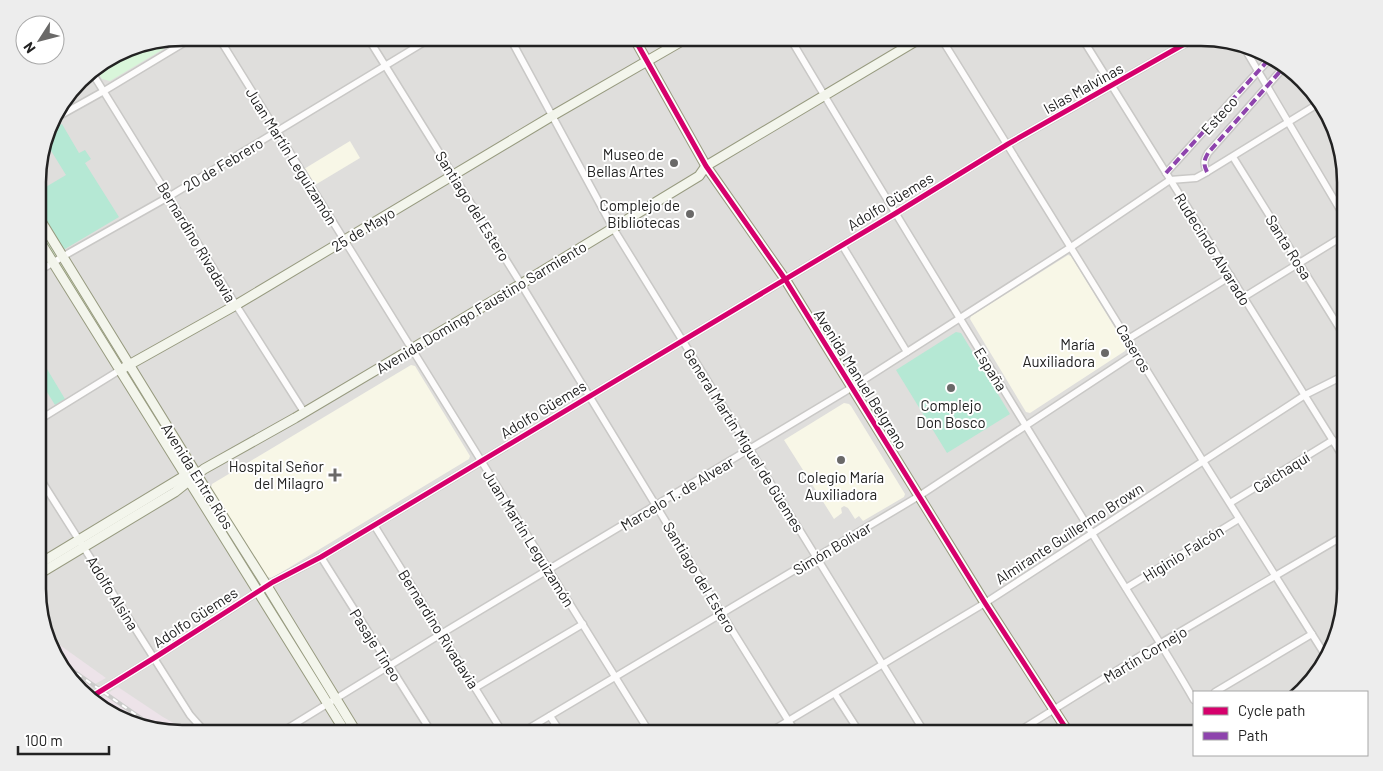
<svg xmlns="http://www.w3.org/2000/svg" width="1383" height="771" font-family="Barlow,sans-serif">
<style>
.residential{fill:#dfdedc}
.industrial{fill:#ede3e9}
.education{fill:#f8f7e7}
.grass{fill:#dbedc8}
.park{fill:#d9f6da}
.pitch{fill:#b5e8d4}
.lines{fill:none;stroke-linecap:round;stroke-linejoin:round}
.street-casing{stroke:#c9c8c6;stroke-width:9}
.secondary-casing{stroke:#989b80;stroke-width:11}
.street{stroke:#fdfcfc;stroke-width:6}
.secondary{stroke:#f3f5ec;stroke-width:9}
.rail-casing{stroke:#cccccb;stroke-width:4}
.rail{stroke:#fff;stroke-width:2;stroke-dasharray:5.5;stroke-linecap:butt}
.quiet{stroke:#8e44ad;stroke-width:4;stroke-dasharray:8 4;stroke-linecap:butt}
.cycleway-casing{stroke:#fff;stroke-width:8}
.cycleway{stroke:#d6006c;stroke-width:5}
.poi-dot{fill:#6a6968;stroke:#fff;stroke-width:2}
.labels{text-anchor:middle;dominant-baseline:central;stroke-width:4;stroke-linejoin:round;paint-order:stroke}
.street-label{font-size:15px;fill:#222;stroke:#fff}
.poi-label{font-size:15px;fill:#222;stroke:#fff;text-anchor:end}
.rim{fill:none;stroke:#222;stroke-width:2.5}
</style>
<rect width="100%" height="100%" fill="#f0eeea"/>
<path class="residential" d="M182,38H1201L1273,57L1321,102L1345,172V598L1326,661L1297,692H1194V733H182L110,714L62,669L39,608V163L53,118L86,74L127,48Z"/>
<g class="industrial">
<path d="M50,638L106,678L84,690L62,669Z"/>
<path d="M118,687L163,717L191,733H182L110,714L95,701Z"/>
</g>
<g class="education">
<path d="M350,141L360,158L315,185L304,169Z"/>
<path d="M1068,255L1071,256L1126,346V349L1125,351L1030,413L1026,412L970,319L971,316Z"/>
<path d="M411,365L415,366L470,456L469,459L272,578L267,577L211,488L212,484Z"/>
<path d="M844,403L849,404L851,406L905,494L904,497L863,521L859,516L855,519L848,508L844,506L841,508L842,513L834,519L784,440Z"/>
</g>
<g class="grass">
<path d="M63,263L124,362L120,364L58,265Z"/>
<path d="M129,370L191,469L187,472L125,373Z"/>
<path d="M199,483L261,582L257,585L195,486Z"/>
<path d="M267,593L329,692L325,694L263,595Z"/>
</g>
<g class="park">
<path d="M182,38L110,81L102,79L95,68L127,48Z"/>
<path d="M39,224L58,255L54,258L39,233Z"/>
</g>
<g class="pitch">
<path d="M62,124L79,153L85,150L91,159L85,163L119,217L65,249L60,247L39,211V191L66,175L45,141L48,132Z"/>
<path d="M956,332L961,333L1010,414L947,453L896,370Z"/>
<path d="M44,364L65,399L55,405L39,379V367Z"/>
</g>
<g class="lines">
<g class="street-casing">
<g id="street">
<path d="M219,38L650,733"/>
<path d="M368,38L521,284L722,614L796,733"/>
<path d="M510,38L613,228L925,733"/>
<path d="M790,38C888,203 989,366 1090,530C1124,587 1161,642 1194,700"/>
<path d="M941,38L1203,461L1327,658"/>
<path d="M1082,38L1345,460"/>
<path d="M1245,49L1345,218"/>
<path d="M91,71L236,305L304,412"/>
<path d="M52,120L104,91L192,38"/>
<path d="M1233,157L1345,337"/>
<path d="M1207,172C1203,164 1204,160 1208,153L1284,67"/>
<path d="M1166,173L1272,56"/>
<path d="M842,245L907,352"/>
<path d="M39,271L69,253L170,196L431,38"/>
<path d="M1244,297L1345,235"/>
<path d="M1128,339L1231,276"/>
<path d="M39,420L120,370"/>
<path d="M39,477L190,715L206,733"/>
<path d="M1230,503L1333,440"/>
<path d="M374,525L503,733"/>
<path d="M321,557L432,733"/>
<path d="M1126,588L1239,519"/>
<path d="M475,688L583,624"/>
<path d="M1215,692L1312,634"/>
<path d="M835,694L860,733"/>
<path d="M91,697L154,658L273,582L321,557L896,213L1008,144L1195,38"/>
<path d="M550,716L561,733"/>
<path d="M280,733L441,634L851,388L1071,247L1170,180L1196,178L1207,172L1321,102"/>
<path d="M521,733L919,496L1136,353"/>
<path d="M768,733L985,603L1305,395L1345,375"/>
<path d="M1016,733L1161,643L1345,535"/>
</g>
</g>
<g class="secondary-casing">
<g id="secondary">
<path d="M634,38L706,166L785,279L985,603L1069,733"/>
<path d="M39,218L202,483L267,586L357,733"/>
<path d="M39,240L346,733"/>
<path d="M120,370L236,305L552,116L687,38"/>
<path d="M39,564L186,475"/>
<path d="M39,574L175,492L204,469L295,418L521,284L699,176L706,166L921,38"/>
</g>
</g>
<use href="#street" class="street"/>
<use href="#secondary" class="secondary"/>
<g class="rail-casing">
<path id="rail" d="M59,661L152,726"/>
</g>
<use href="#rail" class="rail"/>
<g class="quiet">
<path d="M1207,172C1203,164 1204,160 1208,153L1284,67"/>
<path d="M1166,173L1272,56"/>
</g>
<g class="cycleway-casing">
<g id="cycleway">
<path d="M634,38L706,166L785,279L985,603L1069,733"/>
<path d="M91,697L154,658L273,582L321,557L896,213L1008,144L1195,38"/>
</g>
</g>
<use href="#cycleway" class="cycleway"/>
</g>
<g class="poi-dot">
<circle cx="674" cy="163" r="5"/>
<circle cx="690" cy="214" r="5"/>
<circle cx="1105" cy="353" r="5"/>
<circle cx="951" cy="388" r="5"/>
<circle cx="841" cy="460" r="5"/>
<path d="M332.5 467.5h5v5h5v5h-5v5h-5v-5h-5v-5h5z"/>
</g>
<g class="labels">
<g class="street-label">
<text transform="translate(1083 88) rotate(-29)">Islas Malvinas</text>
<text transform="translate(1219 115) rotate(-48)">Esteco</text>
<text transform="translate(292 156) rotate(58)">Juan Martín Leguizamón</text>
<text transform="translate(223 164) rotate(-31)">20 de Febrero</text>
<text transform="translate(890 201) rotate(-31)">Adolfo Güemes</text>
<text transform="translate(473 206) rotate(58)">Santiago del Estero</text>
<text transform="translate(363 229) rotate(-31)">25 de Mayo</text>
<text transform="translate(197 242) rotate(59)">Bernardino Rivadavia</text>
<text transform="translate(1289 247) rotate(58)">Santa Rosa</text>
<text transform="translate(1213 249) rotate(58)">Rudecindo Alvarado</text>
<text transform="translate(481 307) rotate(-31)">Avenida Domingo Faustino Sarmiento</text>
<text transform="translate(1134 348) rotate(59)">Caseros</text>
<text transform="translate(991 369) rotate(58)">España</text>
<text transform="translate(861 379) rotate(58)">Avenida Manuel Belgrano</text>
<text transform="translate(543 409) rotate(-31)">Adolfo Güemes</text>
<text transform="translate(744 440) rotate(58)">General Martín Miguel de Güemes</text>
<text transform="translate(1281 472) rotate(-32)">Calchaquí</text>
<text transform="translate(198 476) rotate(58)">Avenida Entre Ríos</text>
<text transform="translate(677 493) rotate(-31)">Marcelo T. de Alvear</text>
<text transform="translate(1069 533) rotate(-33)">Almirante Guillermo Brown</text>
<text transform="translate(529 538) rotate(58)">Juan Martín Leguizamón</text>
<text transform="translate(832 548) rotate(-31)">Simón Bolívar</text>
<text transform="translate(1183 553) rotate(-32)">Higinio Falcón</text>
<text transform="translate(700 577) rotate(59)">Santiago del Estero</text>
<text transform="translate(113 593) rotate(58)">Adolfo Alsina</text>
<text transform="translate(195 617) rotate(-33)">Adolfo Güemes</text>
<text transform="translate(439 629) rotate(58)">Bernardino Rivadavia</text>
<text transform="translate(376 645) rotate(58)">Pasaje Tineo</text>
<text transform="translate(1145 654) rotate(-31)">Martín Cornejo</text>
</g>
<g class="poi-label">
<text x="664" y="154">Museo de<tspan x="664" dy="17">Bellas Artes</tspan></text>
<text x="680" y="205">Complejo de<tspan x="680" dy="17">Bibliotecas</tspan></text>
<text x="1095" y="344">María<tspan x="1095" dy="17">Auxiliadora</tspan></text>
<text x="951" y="405" text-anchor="middle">Complejo<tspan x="951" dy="17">Don Bosco</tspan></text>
<text x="324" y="466">Hospital Señor<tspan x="324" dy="17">del Milagro</tspan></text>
<text x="841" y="477" text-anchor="middle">Colegio María<tspan x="841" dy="17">Auxiliadora</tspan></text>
</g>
</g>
<path d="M0 0H1383V771H0ZM182 46H1201A136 136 0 0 1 1337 182V589A136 136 0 0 1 1201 725H182A136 136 0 0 1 46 589V182A136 136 0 0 1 182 46Z" fill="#ededed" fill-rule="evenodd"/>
<path class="rim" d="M182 46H1201A136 136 0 0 1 1337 182V589A136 136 0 0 1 1201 725H182A136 136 0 0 1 46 589V182A136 136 0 0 1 182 46Z"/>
<rect x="1193" y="691" width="175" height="65" fill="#ffffff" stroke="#a7a7a7"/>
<rect x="1203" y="707" width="25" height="8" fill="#d6006c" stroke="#a7a7a7"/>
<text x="1238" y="716" font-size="15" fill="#222222">Cycle path</text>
<rect x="1203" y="732" width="25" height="8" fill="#8e44ad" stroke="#a7a7a7"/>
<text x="1238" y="741" font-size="15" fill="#222222">Path</text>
<g transform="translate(40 40) rotate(234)"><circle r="24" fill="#ffffff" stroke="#a7a7a7"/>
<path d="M0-4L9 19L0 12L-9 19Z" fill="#6a6968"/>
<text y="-8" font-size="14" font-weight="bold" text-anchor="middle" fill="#222222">N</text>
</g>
<path d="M18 746v8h91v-8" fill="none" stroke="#222222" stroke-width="2.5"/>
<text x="25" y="746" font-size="15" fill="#222222" stroke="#ffffff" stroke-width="4" paint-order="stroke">100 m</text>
</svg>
